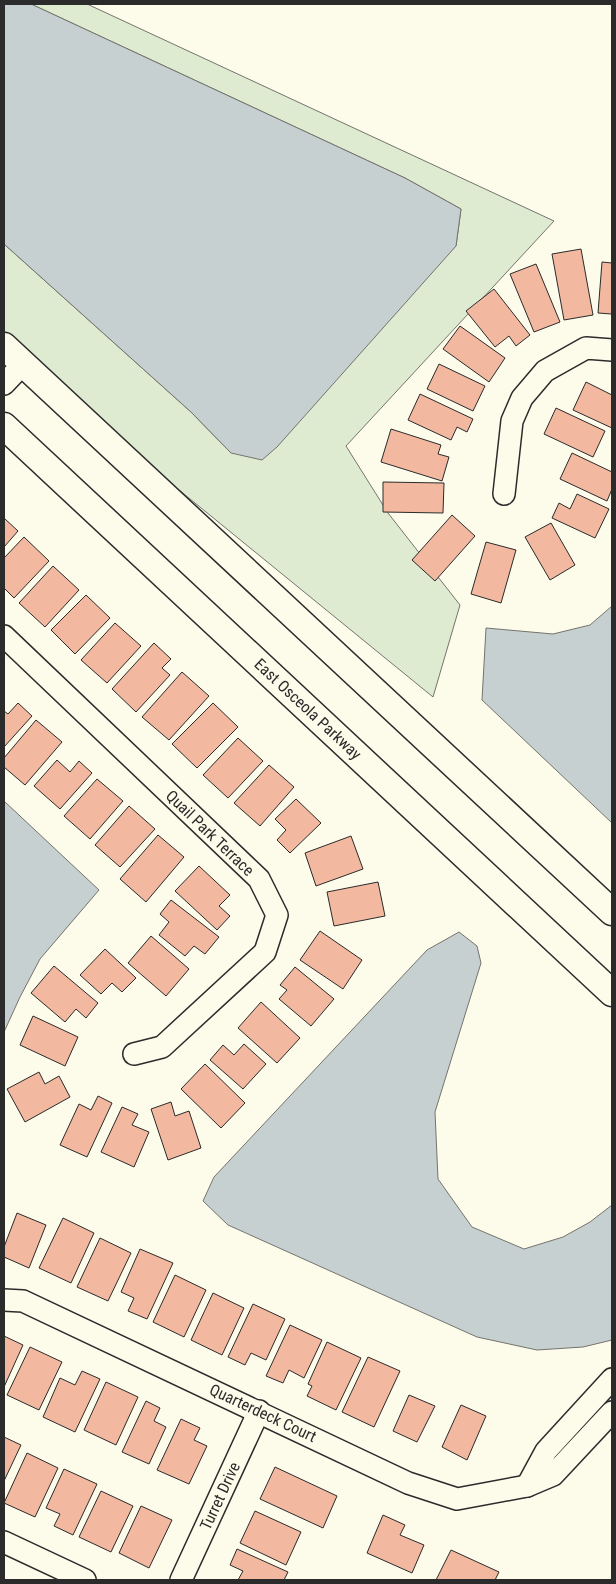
<svg xmlns="http://www.w3.org/2000/svg" width="616" height="1584" font-family="'Roboto Condensed',sans-serif">
<style>
.green{fill:#deebd1;stroke:#74746e}
.water{fill:#c7d0d0;stroke:#74746e}
.building{fill:#f2b8a0;stroke:#2b2b2b}
.lines{fill:none;stroke-linecap:round;stroke-linejoin:round}
.minor-casing{stroke:#2b2b2b;stroke-width:24}
.major-casing{stroke:#2b2b2b;stroke-width:29}
.minor{stroke:#fdfbea;stroke-width:21}
.major{stroke:#fdfbea;stroke-width:26}
.labels{text-anchor:middle;dominant-baseline:central;stroke-width:4;stroke-linejoin:round;paint-order:stroke}
.street-label{font-size:16px;fill:#2b2b2b;stroke:#fdfbea}
</style>
<rect width="100%" height="100%" fill="#fdfbea"/>
<path class="green" d="M31,4H87L554,221L346,446L388,513L460,605L433,697L141,459L4,331V244L191,412L231,453L456,246L461,209L405,178Z"/>
<g class="water">
<path d="M4,4H31L405,178L461,209L456,246L277,447L262,460L231,453L191,412L4,244Z"/>
<path d="M612,606V823L482,700L486,628L553,634L590,625Z"/>
<path d="M4,801L99,890L40,959L20,997L4,1032Z"/>
<path d="M459,932L477,946L481,963L435,1112L438,1179L472,1227L524,1249L563,1237L590,1222L612,1205V1340L583,1347L537,1350L477,1337L228,1225L203,1201L214,1177L427,950Z"/>
</g>
<g class="building">
<path d="M581,249L593,315L564,320L552,254Z"/>
<path d="M602,262L612,263V314L598,313Z"/>
<path d="M536,264L560,322L534,332L510,274Z"/>
<path d="M494,289L530,335L516,346L509,336L495,347L466,311Z"/>
<path d="M460,326L505,358L489,382L443,349Z"/>
<path d="M439,364L485,386L473,411L427,389Z"/>
<path d="M586,382L612,395V428L573,410Z"/>
<path d="M420,394L473,419L467,432L457,427L451,440L408,420Z"/>
<path d="M556,408L605,431L593,457L544,434Z"/>
<path d="M391,429L441,445L438,454L449,457L442,481L381,462Z"/>
<path d="M572,453L612,472V489L607,501L560,479Z"/>
<path d="M383,482L444,483L443,513L383,512Z"/>
<path d="M577,494L609,509L595,538L552,518L559,503L570,509Z"/>
<path d="M452,515L475,536L435,581L412,560Z"/>
<path d="M4,518L18,531L4,547Z"/>
<path d="M551,523L575,565L550,580L525,537Z"/>
<path d="M24,537L49,561L14,598L4,588V558Z"/>
<path d="M486,542L516,550L501,603L471,594Z"/>
<path d="M53,566L79,590L45,627L19,603Z"/>
<path d="M86,595L110,618L75,654L51,630Z"/>
<path d="M115,623L141,646L107,683L81,660Z"/>
<path d="M154,643L171,659L162,668L170,675L136,712L112,689Z"/>
<path d="M182,672L209,696L169,740L142,717Z"/>
<path d="M18,703L32,716L4,747V711L8,714Z"/>
<path d="M213,703L238,727L197,768L172,744Z"/>
<path d="M36,720L62,742L25,785L4,767V758Z"/>
<path d="M238,738L263,761L228,798L203,775Z"/>
<path d="M57,760L70,772L79,761L92,773L60,809L34,786Z"/>
<path d="M269,765L294,787L260,826L234,803Z"/>
<path d="M97,779L123,801L90,839L64,816Z"/>
<path d="M296,799L321,823L290,853L277,840L286,830L275,819Z"/>
<path d="M129,806L155,829L120,867L95,845Z"/>
<path d="M158,835L184,857L146,902L120,879Z"/>
<path d="M351,836L363,869L316,886L305,853Z"/>
<path d="M199,866L230,895L219,906L230,916L217,930L175,891Z"/>
<path d="M378,882L385,916L334,926L327,892Z"/>
<path d="M171,900L219,937L205,954L194,946L185,956L159,935L169,922L160,914Z"/>
<path d="M320,931L362,960L343,989L300,960Z"/>
<path d="M151,936L189,969L166,996L128,963Z"/>
<path d="M105,949L136,978L122,992L112,983L101,994L80,975Z"/>
<path d="M54,966L98,1003L86,1018L76,1009L65,1022L31,993Z"/>
<path d="M295,967L334,999L311,1026L279,999L287,990L280,985Z"/>
<path d="M261,1002L300,1038L277,1063L238,1028Z"/>
<path d="M33,1016L78,1037L65,1066L20,1045Z"/>
<path d="M244,1044L266,1064L243,1089L210,1060L223,1045L234,1055Z"/>
<path d="M205,1064L245,1103L221,1128L181,1089Z"/>
<path d="M39,1072L45,1084L59,1076L70,1097L25,1122L7,1089Z"/>
<path d="M98,1096L112,1103L87,1157L60,1145L79,1104L91,1110Z"/>
<path d="M171,1102L175,1116L189,1111L201,1148L168,1160L151,1109Z"/>
<path d="M122,1107L138,1114L132,1125L149,1132L134,1167L101,1152Z"/>
<path d="M17,1213L46,1225L29,1268L4,1257V1247Z"/>
<path d="M63,1218L94,1233L71,1283L39,1268Z"/>
<path d="M100,1238L131,1253L108,1301L77,1287Z"/>
<path d="M140,1249L173,1263L147,1319L128,1311L134,1298L121,1292Z"/>
<path d="M175,1275L206,1290L184,1337L153,1322Z"/>
<path d="M213,1293L244,1308L222,1355L191,1340Z"/>
<path d="M253,1304L285,1319L266,1360L251,1353L245,1365L228,1357Z"/>
<path d="M290,1325L322,1340L304,1378L289,1370L283,1383L266,1376Z"/>
<path d="M4,1336L23,1345L4,1387Z"/>
<path d="M327,1342L361,1358L336,1410L307,1396L312,1386L308,1384Z"/>
<path d="M30,1347L62,1362L39,1410L7,1395Z"/>
<path d="M368,1357L400,1371L374,1427L342,1412Z"/>
<path d="M82,1371L100,1379L75,1432L43,1417L60,1378L75,1385Z"/>
<path d="M106,1382L138,1397L116,1445L84,1430Z"/>
<path d="M409,1395L435,1406L417,1442L393,1431Z"/>
<path d="M146,1401L160,1408L154,1421L166,1427L149,1464L122,1452Z"/>
<path d="M461,1405L486,1416L467,1460L442,1447Z"/>
<path d="M181,1419L200,1428L194,1440L207,1446L189,1484L157,1470Z"/>
<path d="M4,1437L21,1445L4,1481Z"/>
<path d="M27,1453L58,1468L35,1517L4,1503Z"/>
<path d="M275,1467L337,1496L323,1528L260,1499Z"/>
<path d="M64,1469L97,1484L73,1535L54,1526L60,1514L46,1508Z"/>
<path d="M101,1491L133,1506L111,1552L79,1537Z"/>
<path d="M141,1506L172,1520L149,1568L119,1553Z"/>
<path d="M255,1511L301,1532L286,1565L240,1543Z"/>
<path d="M383,1515L405,1525L400,1535L424,1545L412,1573L367,1553Z"/>
<path d="M237,1549L288,1572L284,1580H238L243,1571L230,1565Z"/>
<path d="M451,1550L499,1572L495,1580H436Z"/>
</g>
<g class="lines">
<g class="minor-casing">
<g id="minor">
<path d="M4,384L23,364"/>
<path d="M504,494L512,421L522,398L545,371L586,348L612,350"/>
<path d="M4,636L259,879L277,915L265,952L162,1047L134,1054"/>
<path d="M4,1300L23,1301L408,1483L457,1499L527,1486L553,1475L612,1412"/>
<path d="M527,1486L546,1451L612,1379"/>
<path d="M4,1542L85,1580"/>
<path d="M181,1580L259,1411"/>
</g>
</g>
<g class="major-casing">
<g id="major">
<path d="M4,346L612,912"/>
<path d="M4,426L612,993"/>
</g>
</g>
<use href="#minor" class="minor"/>
<use href="#major" class="major"/>
</g>
<g class="labels">
<g class="street-label">
<text transform="translate(308 709) rotate(43)">East Osceola Parkway</text>
<text transform="translate(210 833) rotate(44)">Quail Park Terrace</text>
<text transform="translate(263 1413) rotate(25)">Quarterdeck Court</text>
<text transform="translate(220 1496) rotate(-65)">Turret Drive</text>
</g>
</g>
<rect width="616" height="1584" fill="none" stroke="#2b2b2b" stroke-width="10"/>
</svg>
